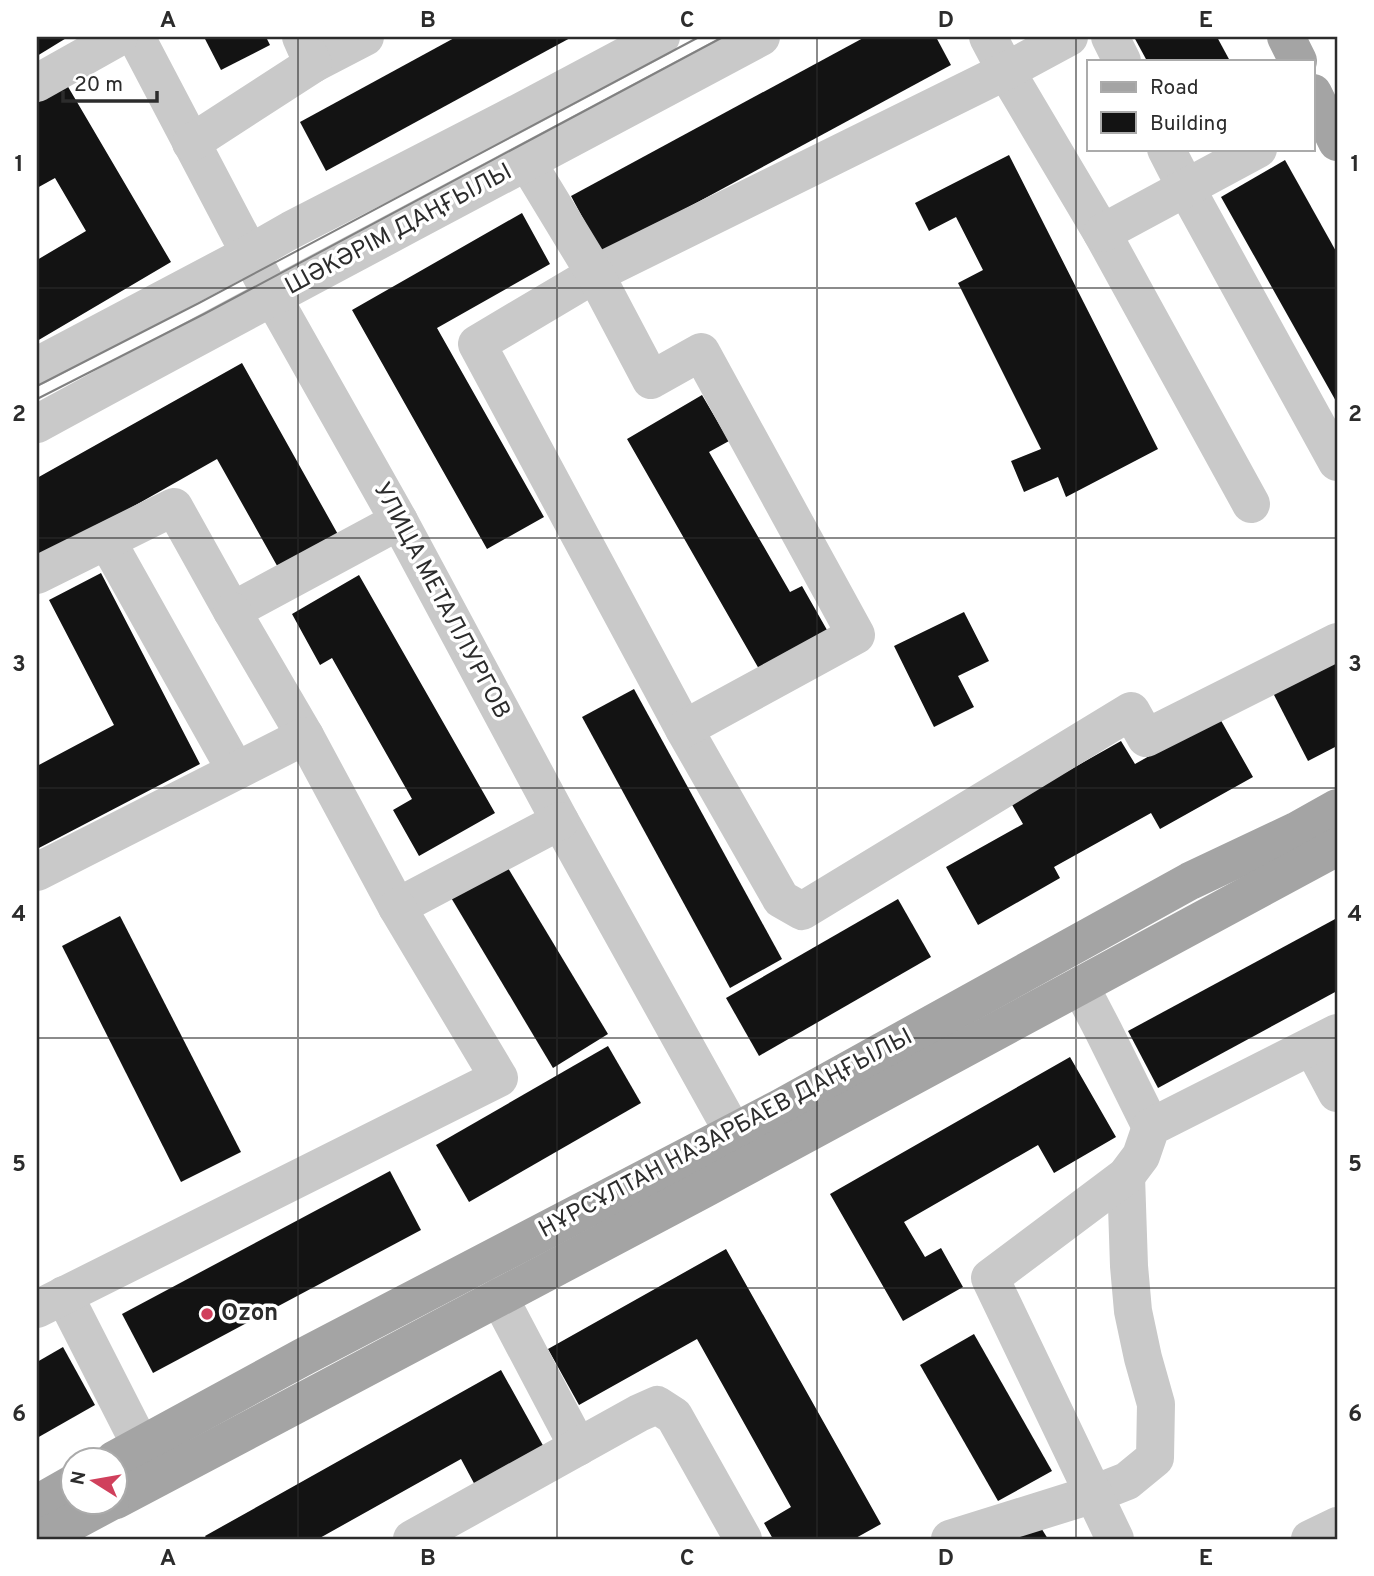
<svg xmlns="http://www.w3.org/2000/svg" width="1374" height="1576" font-family="Overpass,sans-serif">
<style>
.building{fill:#131313}
.lines{fill:none;stroke-linecap:round;stroke-linejoin:round}
.minor{stroke:#c9c9c9;stroke-width:38}
.major{stroke:#a4a4a4;stroke-width:38}
.tram{stroke:#818181;stroke-width:2}
.grid{fill:none;stroke:#2c2c2c;stroke-width:2;stroke-opacity:0.55}
.poi-dot{fill:#d0405c;stroke:#fff;stroke-width:2.5}
.labels{text-anchor:middle;dominant-baseline:central;stroke-width:7;stroke-linejoin:round;paint-order:stroke}
.street-label{font-size:24px;fill:#2c2c2c;stroke:#fff}
.poi-label{font-size:24px;font-weight:bold;fill:#2c2c2c;stroke:#fff;text-anchor:start}
.neatline{fill:none;stroke:#2c2c2c;stroke-width:2.5}
.grid-label{font-size:23px;text-anchor:middle;font-weight:bold;fill:#2c2c2c}
</style>
<rect width="100%" height="100%" fill="#fff"/>
<g class="building">
<path d="M37,37H68L37,56Z"/>
<path d="M204,37H266L270,45L221,70Z"/>
<path d="M456,37H572L326,171L300,122Z"/>
<path d="M865,37H936L951,65L602,254L571,196Z"/>
<path d="M1134,37H1217L1230,61H1147Z"/>
<path d="M67,85L171,262L37,341V260L86,231L55,178L37,188V103Z"/>
<path d="M1009,155L1158,449L1066,497L1058,477L1024,492L1011,461L1041,449L958,283L983,270L956,217L929,231L915,203Z"/>
<path d="M1285,160L1337,253V403L1221,197Z"/>
<path d="M522,213L550,264L437,328L544,517L487,549L352,310Z"/>
<path d="M242,363L340,538L280,571L217,459L37,561V478Z"/>
<path d="M702,395L729,441L709,452L790,592L802,586L831,637L763,676L627,439Z"/>
<path d="M101,573L200,764L37,849V766L114,725L49,600Z"/>
<path d="M359,575L495,813L419,856L393,810L412,799L332,658L320,665L292,614Z"/>
<path d="M964,612L989,661L958,676L974,707L934,727L894,646Z"/>
<path d="M1337,660V746L1308,761L1273,693Z"/>
<path d="M634,689L782,959L730,988L582,717Z"/>
<path d="M1219,717L1253,777L1160,829L1151,813L1054,867L1060,878L978,925L946,867L1023,824L1011,803L1121,741L1135,764Z"/>
<path d="M505,863L608,1034L553,1068L450,896Z"/>
<path d="M898,899L931,957L759,1056L726,998Z"/>
<path d="M120,916L241,1152L181,1182L62,946Z"/>
<path d="M1337,918V991L1158,1088L1128,1031Z"/>
<path d="M608,1046L641,1103L469,1202L436,1145Z"/>
<path d="M1070,1057L1116,1137L1054,1173L1038,1145L904,1222L925,1257L941,1248L963,1287L903,1321L830,1194Z"/>
<path d="M390,1171L421,1230L153,1373L122,1314Z"/>
<path d="M726,1249L881,1524L854,1539H773L764,1523L791,1507L697,1339L579,1405L548,1349Z"/>
<path d="M974,1334L1052,1471L998,1501L920,1365Z"/>
<path d="M63,1347L95,1405L37,1438V1362Z"/>
<path d="M501,1370L545,1449L476,1487L461,1459L318,1539H207L205,1536Z"/>
<path d="M1038,1523L1048,1539H1012Z"/>
</g>
<g class="lines">
<g class="minor">
<path d="M136,37L272,296L399,521L560,821L733,1132L748,1163"/>
<path d="M988,37L1006,71L1102,233L1251,504"/>
<path d="M1069,37L1006,71L595,274L477,344L684,729L781,899L802,911L1131,711L1146,738L1337,642"/>
<path d="M1110,37L1122,61"/>
<path d="M313,64L365,37"/>
<path d="M37,83L119,37"/>
<path d="M191,143L313,64L301,37"/>
<path d="M1166,149L1186,188L1337,462"/>
<path d="M527,162L595,274L651,380L701,352L856,635L684,729"/>
<path d="M1102,233L1258,149"/>
<path d="M37,366L249,254L291,230L505,120L661,37"/>
<path d="M37,424C277,293 520,166 761,37"/>
<path d="M107,541L236,771"/>
<path d="M37,575L174,507L232,611L399,521"/>
<path d="M232,611L305,736"/>
<path d="M37,872L305,736L397,907L560,821"/>
<path d="M1080,986L1103,1030L1151,1127"/>
<path d="M1312,1046L1337,1093"/>
<path d="M64,1295L141,1446"/>
<path d="M499,1297L578,1447"/>
<path d="M37,1309L499,1078L397,907"/>
<path d="M412,1539L639,1413L657,1405L674,1416L743,1539"/>
<path d="M950,1539L1094,1494L1127,1481L1155,1458L1156,1404L1143,1358L1133,1311L1129,1266L1126,1176"/>
<path d="M1115,1539L990,1278L1126,1176L1141,1156L1151,1127L1337,1033"/>
<path d="M1310,1539L1337,1526"/>
</g>
<g class="major">
<path d="M1286,37L1298,61"/>
<path d="M1313,93L1337,142"/>
<path d="M114,1460L303,1357L780,1108L1190,881L1296,831L1337,808"/>
<path d="M116,1500L704,1189L1337,847"/>
<path d="M37,1504L74,1483"/>
<path d="M41,1539L110,1502"/>
</g>
<g class="tram">
<path d="M37,386L199,303L699,37"/>
<path d="M37,399L204,314L723,37"/>
</g>
</g>
<path class="grid" d="M298,37V1539M557,37V1539M817,37V1539M1076,37V1539M37,288H1337M37,538H1337M37,788H1337M37,1038H1337M37,1288H1337"/>
<circle class="poi-dot" cx="207" cy="1314" r="7"/>
<g class="labels">
<g class="street-label">
<text transform="translate(399 230) rotate(-28)">ШӘКӘРІМ ДАҢҒЫЛЫ</text>
<text transform="translate(441 601) rotate(62)">УЛИЦА МЕТАЛЛУРГОВ</text>
<text transform="translate(726 1134) rotate(-28)">НҰРСҰЛТАН НАЗАРБАЕВ ДАҢҒЫЛЫ</text>
</g>
<g class="poi-label">
<text x="221" y="1314">Ozon</text>
</g>
</g>
<rect width="1374" height="1576" fill="none" stroke="#ffffff" stroke-width="77"/>
<rect x="1087" y="60" width="228" height="91" fill="#ffffff" stroke="#ababab" stroke-width="2"/>
<rect x="1101" y="82" width="35" height="10" fill="#a4a4a4" stroke="#ababab" stroke-width="2"/>
<text x="1150" y="94" font-size="21" fill="#2c2c2c">Road</text>
<rect x="1101" y="112" width="35" height="21" fill="#131313" stroke="#ababab" stroke-width="2"/>
<text x="1150" y="130" font-size="21" fill="#2c2c2c">Building</text>
<g transform="translate(94 1481) rotate(281)"><circle r="33" fill="#ffffff" stroke="#ababab" stroke-width="2"/>
<path d="M0-5L12 26L0 18L-12 26Z" fill="#d0405c"/>
<text y="-10" font-size="19" font-weight="bold" text-anchor="middle" fill="#2c2c2c">N</text>
</g>
<path d="M63 91v10h94v-10" fill="none" stroke="#2c2c2c" stroke-width="3.5"/>
<text x="74" y="91" font-size="21" fill="#2c2c2c" stroke="#ffffff" stroke-width="5" paint-order="stroke">20 m</text>
<rect x="38" y="38" width="1298" height="1500" class="neatline"/>
<g class="grid-label">
<text x="168" y="27">A</text>
<text x="428" y="27">B</text>
<text x="687" y="27">C</text>
<text x="946" y="27">D</text>
<text x="1206" y="27">E</text>
<text x="19" y="171">1</text>
<text x="1355" y="171">1</text>
<text x="19" y="421">2</text>
<text x="1355" y="421">2</text>
<text x="19" y="671">3</text>
<text x="1355" y="671">3</text>
<text x="19" y="921">4</text>
<text x="1355" y="921">4</text>
<text x="19" y="1171">5</text>
<text x="1355" y="1171">5</text>
<text x="19" y="1421">6</text>
<text x="1355" y="1421">6</text>
<text x="168" y="1565">A</text>
<text x="428" y="1565">B</text>
<text x="687" y="1565">C</text>
<text x="946" y="1565">D</text>
<text x="1206" y="1565">E</text>
</g>
</svg>
